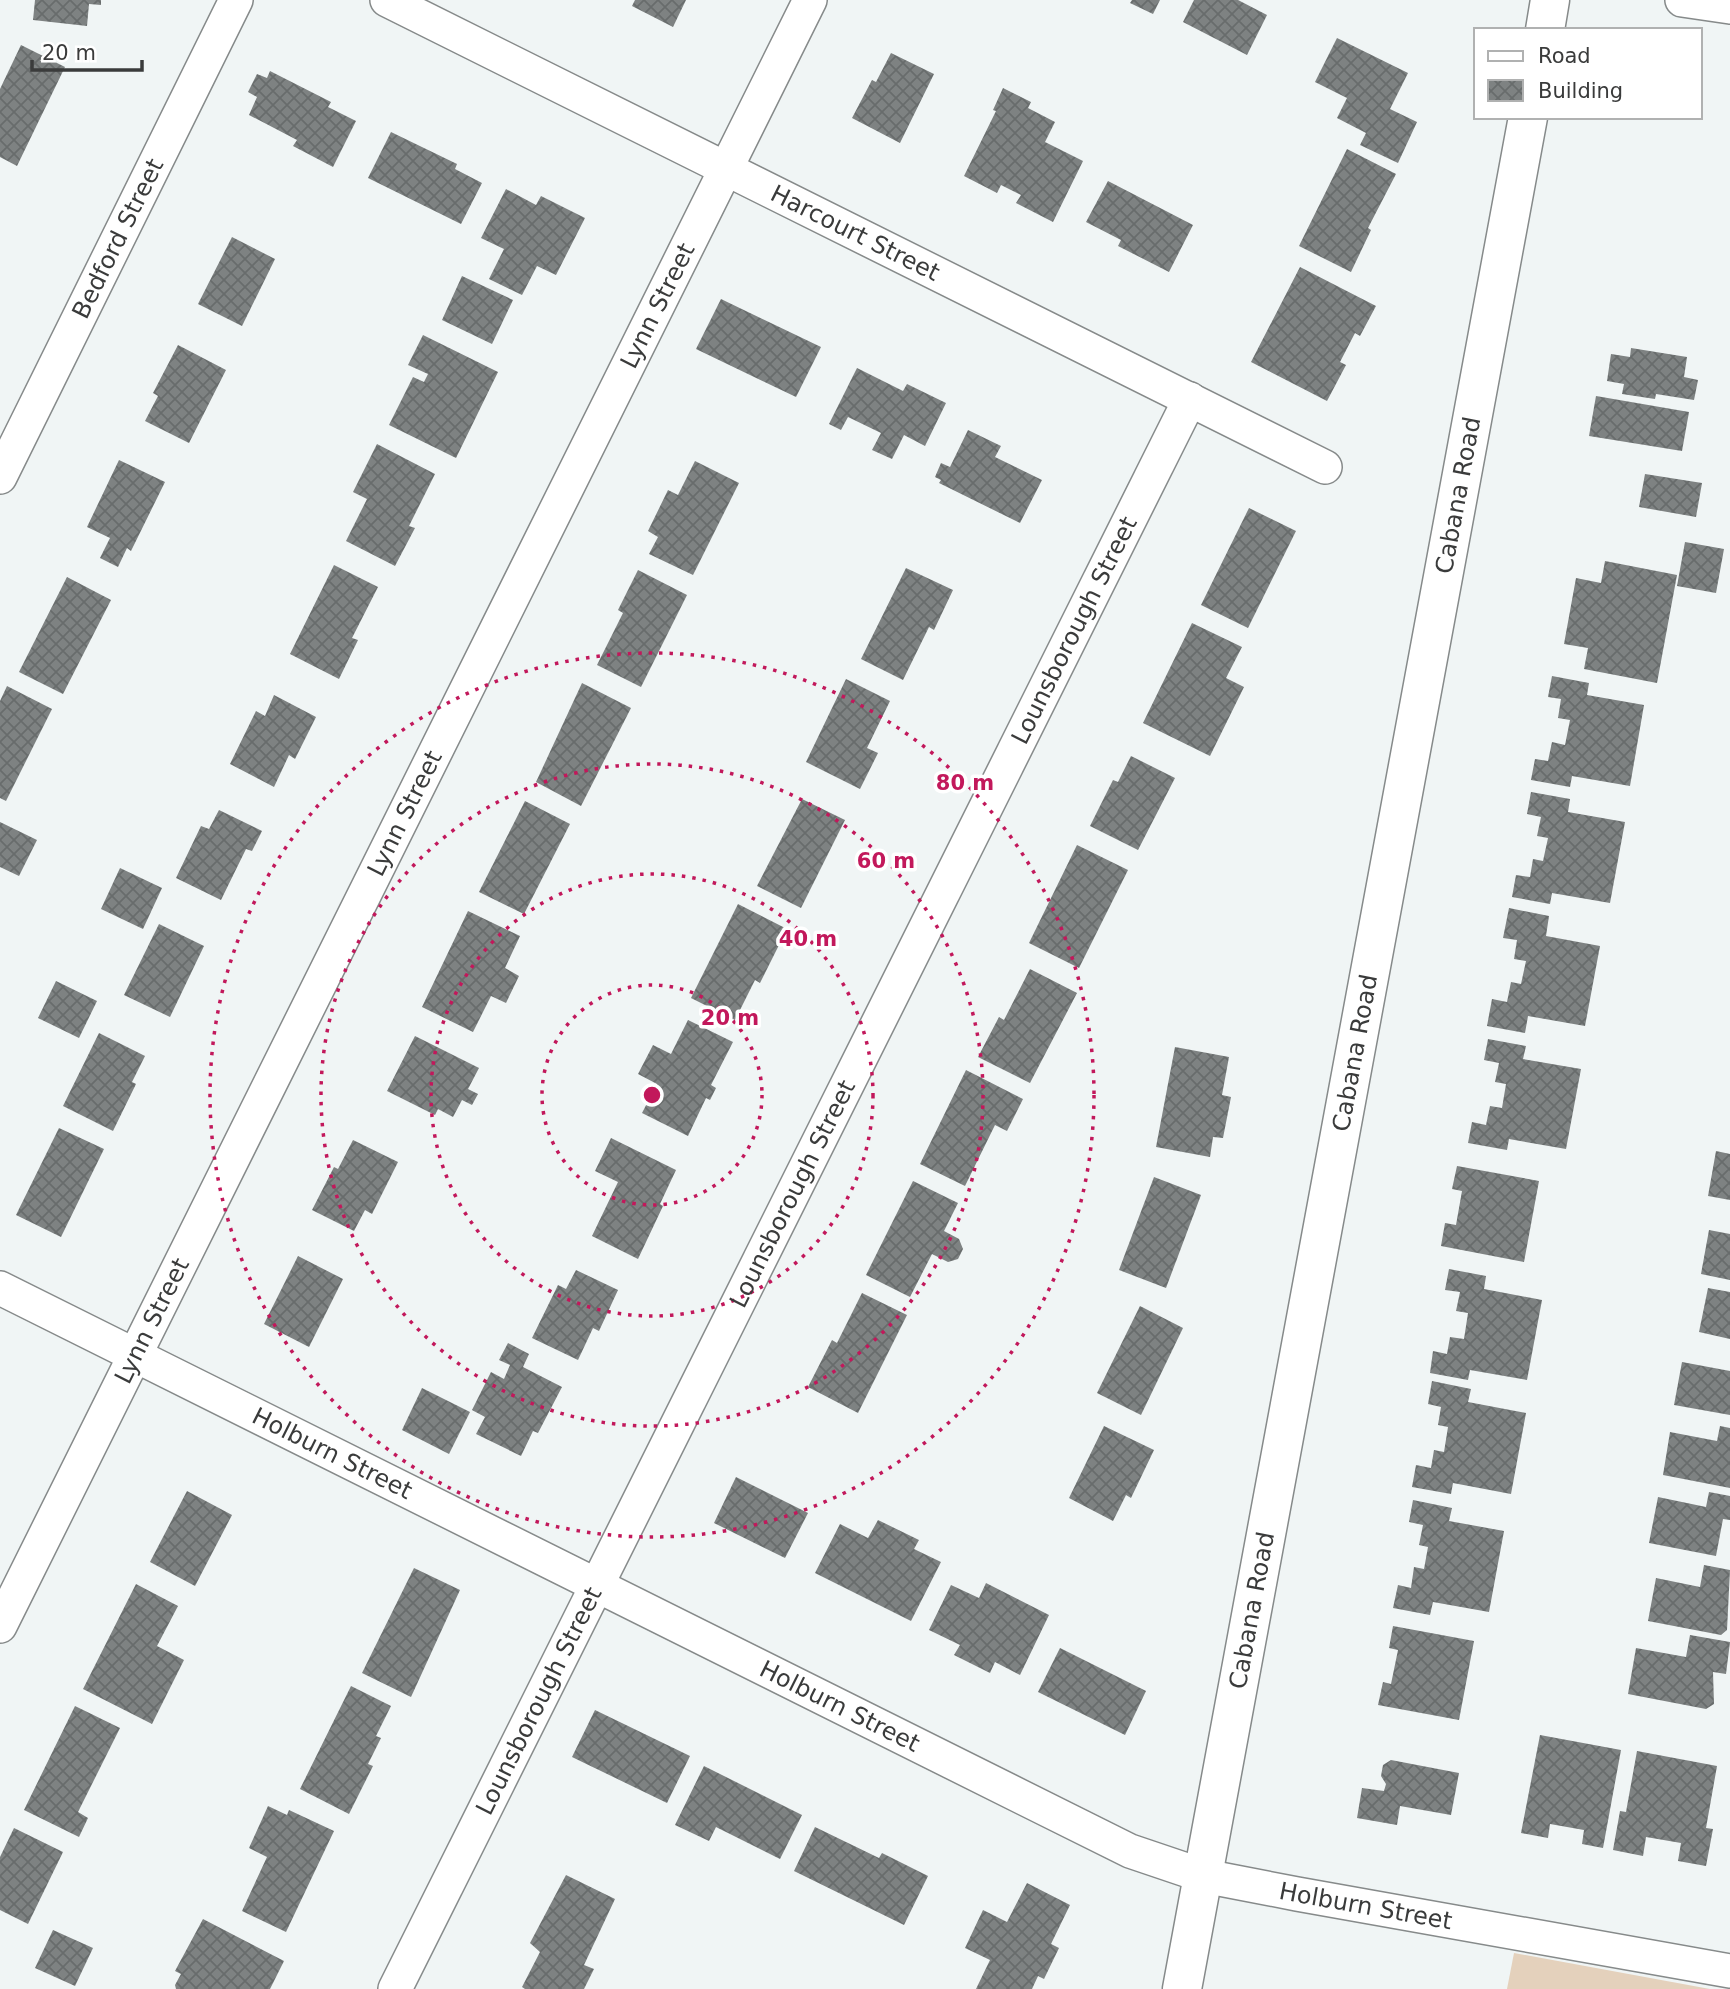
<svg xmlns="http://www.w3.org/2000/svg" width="1730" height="1989" font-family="'DejaVu Sans',sans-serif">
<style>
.park{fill:#e4d1bc}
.building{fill:url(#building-cross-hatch)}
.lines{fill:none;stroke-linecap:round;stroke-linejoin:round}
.minor-casing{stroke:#868a8a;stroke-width:36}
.secondary-casing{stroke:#868a8a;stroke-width:41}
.minor{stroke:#fff;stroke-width:33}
.secondary{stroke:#fff;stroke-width:38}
.ring{fill:none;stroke:#c2185b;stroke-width:3.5;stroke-dasharray:3.5 7}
.labels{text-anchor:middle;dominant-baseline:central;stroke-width:7;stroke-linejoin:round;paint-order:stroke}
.street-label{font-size:24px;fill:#3a3b3b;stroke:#fff}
.centre{fill:#c2185b;stroke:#fff;stroke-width:3.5}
.ring-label{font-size:21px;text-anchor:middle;font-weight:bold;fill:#c2185b;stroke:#fff;stroke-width:7;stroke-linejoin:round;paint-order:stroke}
</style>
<defs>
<pattern id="building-cross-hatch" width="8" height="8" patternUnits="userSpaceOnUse" patternTransform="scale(1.75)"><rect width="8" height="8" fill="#7e8282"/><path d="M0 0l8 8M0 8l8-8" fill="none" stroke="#686c6c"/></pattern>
</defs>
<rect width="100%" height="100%" fill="#f0f5f5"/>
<path class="park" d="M1514,1953L1710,1989H1507Z"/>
<g class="building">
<path d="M35,0H101V5L89,4L87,26L33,20Z"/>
<path d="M635,0H686L673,27L632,6Z"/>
<path d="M1132,0H1160L1153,14L1130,3Z"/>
<path d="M1194,0H1238L1267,15L1247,55L1183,22Z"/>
<path d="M1337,38L1408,73L1390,109L1417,122L1398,163L1360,145L1366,133L1337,118L1347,98L1315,82Z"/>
<path d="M21,45L65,67L17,166L0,157V89Z"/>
<path d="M891,53L934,74L900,143L852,118L872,80L876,82Z"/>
<path d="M270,71L331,102L328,107L356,121L333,167L293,146L297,140L249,115L257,97L248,92L257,74L267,78Z"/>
<path d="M1003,88L1031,102L1028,108L1055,122L1045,142L1083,161L1053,222L1016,203L1021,195L1001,185L997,193L964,176L996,111L993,110Z"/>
<path d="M391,132L457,164L455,169L482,183L461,224L368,178Z"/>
<path d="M1347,149L1396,174L1368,228L1371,230L1351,272L1299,246Z"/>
<path d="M1108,181L1193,225L1169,272L1118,246L1121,240L1086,222Z"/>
<path d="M506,189L536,205L541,196L585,218L556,275L537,266L522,295L489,279L504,249L481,238Z"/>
<path d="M232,237L275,259L242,326L198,304Z"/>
<path d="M1300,267L1376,306L1360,336L1355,333L1340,362L1346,365L1327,401L1251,362Z"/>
<path d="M462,276L513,300L492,344L442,320Z"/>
<path d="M721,299L821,347L796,397L696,349Z"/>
<path d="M423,335L498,372L456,458L389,425L413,377L424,382L428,374L408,365Z"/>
<path d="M178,345L226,370L189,443L145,421L158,396L153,393Z"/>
<path d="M1631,348L1687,357L1684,377L1698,380L1694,400L1656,394L1655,399L1622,394L1624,384L1607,381L1611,354L1630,357Z"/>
<path d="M857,368L903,391L907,384L946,403L925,446L904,435L892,459L872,450L881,433L848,417L841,430L829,424Z"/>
<path d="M1596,396L1689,412L1682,451L1589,436Z"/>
<path d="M968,430L1001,446L995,457L1042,480L1020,523L939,483L941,480L935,477L941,463L950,467Z"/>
<path d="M377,444L435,474L409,526L415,528L395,566L346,541L367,499L353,492Z"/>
<path d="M119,460L165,482L131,551L127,548L118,567L100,558L110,538L87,527Z"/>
<path d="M695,461L739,483L693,575L649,554L658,537L648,531L668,490L678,495Z"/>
<path d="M1645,474L1702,483L1696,517L1639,507Z"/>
<path d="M1249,508L1296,531L1248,628L1201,605Z"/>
<path d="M1685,542L1724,549L1716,593L1677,586Z"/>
<path d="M1605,561L1677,575L1657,683L1584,669L1588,648L1564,644L1576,578L1601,583Z"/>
<path d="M334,565L378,587L352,638L358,640L339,679L290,654Z"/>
<path d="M906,568L953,590L934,630L929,627L903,680L861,659Z"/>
<path d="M638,570L687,595L641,687L597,665L623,613L618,610Z"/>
<path d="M67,577L111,600L63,694L19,672Z"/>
<path d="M1192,623L1242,647L1226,678L1244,687L1210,756L1143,723Z"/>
<path d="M1552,676L1589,683L1587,695L1644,705L1630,786L1572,776L1570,787L1531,780L1535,759L1548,761L1552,742L1565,745L1570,720L1558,718L1561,699L1548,697Z"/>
<path d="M846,679L890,701L867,748L878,753L860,789L806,762Z"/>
<path d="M582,683L631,708L581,806L536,782Z"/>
<path d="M7,686L52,709L6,801L0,798V701Z"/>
<path d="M274,695L316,717L295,759L289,755L274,787L230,764L256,711L265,716Z"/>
<path d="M1131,756L1175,778L1138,850L1090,826L1113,780L1118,782Z"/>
<path d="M1531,792L1570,799L1568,812L1625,822L1610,903L1552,893L1550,904L1512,897L1516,875L1530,877L1533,859L1543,861L1548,838L1537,836L1541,817L1527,814Z"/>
<path d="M802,799L845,820L801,908L757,886Z"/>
<path d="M525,801L570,824L524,914L479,892Z"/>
<path d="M219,810L262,831L252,851L246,849L221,900L176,878L201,826L209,829Z"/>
<path d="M0,822L37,840L19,876L0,867Z"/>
<path d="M1077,845L1128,870L1079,968L1029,943Z"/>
<path d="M120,868L162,888L143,929L101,909Z"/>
<path d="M738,904L787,929L760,983L755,980L735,1020L691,998Z"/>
<path d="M1509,908L1549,916L1546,936L1600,946L1585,1026L1528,1016L1525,1033L1487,1026L1492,999L1507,1002L1511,982L1521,984L1526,961L1514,959L1517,940L1503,938Z"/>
<path d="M468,911L520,936L505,968L519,976L506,1003L491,996L473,1032L422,1007Z"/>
<path d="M159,924L204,946L170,1017L124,995Z"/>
<path d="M1030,969L1077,993L1030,1083L978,1057L999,1017L1004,1020Z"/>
<path d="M56,981L97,1001L79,1038L38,1018Z"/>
<path d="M688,1020L733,1042L711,1085L716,1088L710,1100L706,1098L688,1136L642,1113L657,1084L638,1074L653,1045L671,1054Z"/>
<path d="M99,1033L145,1056L132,1082L136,1084L113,1131L63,1106Z"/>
<path d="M415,1036L479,1068L468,1089L478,1094L472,1105L462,1100L453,1117L438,1109L435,1115L387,1091Z"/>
<path d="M1488,1039L1526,1046L1523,1059L1581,1069L1566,1149L1509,1139L1507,1150L1468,1143L1472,1122L1486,1125L1490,1106L1502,1108L1506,1084L1495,1082L1499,1063L1484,1060Z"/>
<path d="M1175,1047L1229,1057L1222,1095L1231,1097L1223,1138L1213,1137L1210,1157L1156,1147Z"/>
<path d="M966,1070L1023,1099L1007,1131L995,1125L965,1186L920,1164Z"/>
<path d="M59,1128L104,1149L61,1237L16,1215Z"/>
<path d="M611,1138L676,1170L660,1204L663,1206L638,1259L592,1236L618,1182L595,1171Z"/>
<path d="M353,1140L398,1162L372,1214L365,1210L354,1231L312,1210L334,1167L338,1169Z"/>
<path d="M1716,1151L1730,1154V1200L1708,1196Z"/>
<path d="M1457,1166L1539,1181L1524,1262L1441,1246L1445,1223L1456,1225L1462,1191L1452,1189Z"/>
<path d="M1154,1177L1201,1195L1166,1288L1119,1270Z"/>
<path d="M913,1181L958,1203L944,1231L959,1239L963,1249L958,1259L948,1262L932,1254L910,1297L866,1275Z"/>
<path d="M1709,1230L1730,1234V1280L1701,1274Z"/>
<path d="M298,1256L343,1279L309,1347L264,1324Z"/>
<path d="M1449,1269L1486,1276L1484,1289L1542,1300L1527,1380L1470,1370L1468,1380L1430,1373L1433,1351L1447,1354L1450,1337L1464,1339L1468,1313L1456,1311L1460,1292L1445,1290Z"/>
<path d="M576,1270L618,1290L599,1331L593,1328L578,1360L532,1338L558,1285L566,1289Z"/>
<path d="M1708,1288L1730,1292V1339L1699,1332Z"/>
<path d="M862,1293L907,1315L858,1413L808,1387L832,1340L837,1343Z"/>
<path d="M1140,1306L1183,1328L1141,1415L1097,1393Z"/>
<path d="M508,1343L529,1354L523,1367L562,1387L538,1433L533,1431L521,1456L476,1434L485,1417L472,1410L491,1372L504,1379L510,1365L499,1360Z"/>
<path d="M1682,1362L1730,1371V1415L1674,1405Z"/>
<path d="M1432,1381L1471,1389L1468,1402L1526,1413L1511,1494L1453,1483L1451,1494L1412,1487L1416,1465L1431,1468L1434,1450L1444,1452L1448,1427L1438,1425L1441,1407L1428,1404Z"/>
<path d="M422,1388L470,1412L449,1454L402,1430Z"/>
<path d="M1104,1426L1154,1450L1131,1498L1126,1495L1113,1521L1069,1498Z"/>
<path d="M1720,1426L1730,1428V1488L1663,1475L1670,1432L1717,1441Z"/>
<path d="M736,1477L808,1513L785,1558L714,1523Z"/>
<path d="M187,1491L232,1515L195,1586L150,1562Z"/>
<path d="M1709,1492L1730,1496V1520L1723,1519L1716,1556L1649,1543L1658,1497L1706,1507Z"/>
<path d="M1413,1500L1452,1508L1449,1521L1504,1531L1489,1612L1433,1602L1430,1615L1393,1608L1398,1585L1411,1588L1414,1567L1424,1569L1428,1547L1419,1545L1423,1525L1409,1522Z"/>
<path d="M878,1520L919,1540L914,1549L941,1562L911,1621L815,1573L840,1524L868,1538Z"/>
<path d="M1704,1565L1730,1570L1727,1630L1721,1635L1648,1621L1656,1578L1700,1587Z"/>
<path d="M414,1568L460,1590L411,1697L362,1673Z"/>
<path d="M986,1583L1049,1615L1020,1675L995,1662L990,1673L954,1655L960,1645L929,1630L951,1585L979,1598Z"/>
<path d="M136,1584L178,1606L157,1646L184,1660L152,1724L83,1689Z"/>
<path d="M1393,1626L1474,1641L1459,1720L1378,1705L1383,1682L1391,1684L1398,1650L1389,1648Z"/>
<path d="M1690,1635L1730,1642L1726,1674L1713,1672L1714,1704L1706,1709L1628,1694L1636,1648L1686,1657Z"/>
<path d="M1060,1648L1146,1691L1125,1735L1038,1692Z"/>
<path d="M351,1686L391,1706L376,1736L381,1738L368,1764L373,1766L349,1814L300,1789Z"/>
<path d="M75,1706L120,1728L78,1812L88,1818L79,1837L24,1810Z"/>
<path d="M595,1710L690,1756L667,1803L572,1757Z"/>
<path d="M1540,1735L1621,1750L1603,1848L1582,1844L1584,1830L1550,1824L1548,1838L1521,1833Z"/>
<path d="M1637,1751L1717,1766L1706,1828L1713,1829L1706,1866L1678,1861L1681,1843L1646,1837L1643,1856L1613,1850L1620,1811L1626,1812Z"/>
<path d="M1391,1760L1459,1773L1451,1815L1400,1806L1397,1825L1357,1818L1362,1788L1384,1791L1386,1784L1381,1776L1383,1765Z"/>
<path d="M704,1766L802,1815L780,1859L716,1827L709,1841L675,1825Z"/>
<path d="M268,1806L287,1815L289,1810L334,1831L286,1932L242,1911L267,1857L249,1848Z"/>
<path d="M815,1827L879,1858L882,1853L928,1876L904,1925L794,1871Z"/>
<path d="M14,1828L63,1852L28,1924L0,1910V1857Z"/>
<path d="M566,1875L615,1899L584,1965L594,1969L584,1989H525L522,1987L540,1952L530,1943Z"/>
<path d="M1027,1883L1070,1905L1051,1944L1059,1948L1044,1979L1038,1976L1032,1989H976L990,1960L965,1948L983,1910L1007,1922Z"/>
<path d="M203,1919L284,1961L270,1989H176L175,1985L181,1974L175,1971Z"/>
<path d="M53,1930L93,1948L75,1986L35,1968Z"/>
</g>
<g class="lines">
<g class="minor-casing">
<g id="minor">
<path id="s1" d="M387,0L1325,467"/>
<path d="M1682,0L1730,7"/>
<path id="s2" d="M0,477L236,0"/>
<path id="s3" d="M0,1288L1130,1851L1204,1876L1297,1894L1730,1971"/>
<path id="s4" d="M0,1626L810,0"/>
<path id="s5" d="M395,1989L1190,399"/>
</g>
</g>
<g class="secondary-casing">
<g id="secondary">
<path d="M1545,30L1550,0"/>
<path id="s6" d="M1182,1989L1528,117"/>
</g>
</g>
<use href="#minor" class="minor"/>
<use href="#secondary" class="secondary"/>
</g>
<g class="ring">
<circle cx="652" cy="1095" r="110"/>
<circle cx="652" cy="1095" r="221"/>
<circle cx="652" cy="1095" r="331"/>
<circle cx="652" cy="1095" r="442"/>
</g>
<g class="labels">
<g class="street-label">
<text stroke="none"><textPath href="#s1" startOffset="523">Harcourt Street</textPath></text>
<text stroke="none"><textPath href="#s2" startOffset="266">Bedford Street</textPath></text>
<text stroke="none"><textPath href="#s4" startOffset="1475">Lynn Street</textPath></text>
<text stroke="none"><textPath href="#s6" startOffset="1519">Cabana Road</textPath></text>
<text stroke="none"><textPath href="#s5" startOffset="1519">Lounsborough Street</textPath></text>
<text stroke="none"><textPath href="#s4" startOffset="908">Lynn Street</textPath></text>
<text stroke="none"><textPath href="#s6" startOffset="952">Cabana Road</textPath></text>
<text stroke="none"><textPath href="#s5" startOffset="889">Lounsborough Street</textPath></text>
<text stroke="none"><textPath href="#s4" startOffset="341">Lynn Street</textPath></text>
<text stroke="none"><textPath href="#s3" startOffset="371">Holburn Street</textPath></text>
<text stroke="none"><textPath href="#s6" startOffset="385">Cabana Road</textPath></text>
<text stroke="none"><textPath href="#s5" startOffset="322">Lounsborough Street</textPath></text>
<text stroke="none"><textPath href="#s3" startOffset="938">Holburn Street</textPath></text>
<text stroke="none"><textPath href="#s3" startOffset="1505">Holburn Street</textPath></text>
</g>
</g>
<circle cx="652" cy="1095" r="10" class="centre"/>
<g class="ring-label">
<text x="965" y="790">80 m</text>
<text x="886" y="868">60 m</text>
<text x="808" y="946">40 m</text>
<text x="730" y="1025">20 m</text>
</g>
<rect x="1474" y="28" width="228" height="91" fill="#ffffff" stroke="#b0b1b1" stroke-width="2"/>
<rect x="1488" y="51" width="35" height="10" fill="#ffffff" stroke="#b0b1b1" stroke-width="2"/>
<text x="1538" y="63" font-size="21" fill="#3a3b3b">Road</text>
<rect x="1488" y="80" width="35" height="21" fill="url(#building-cross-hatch)" stroke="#b0b1b1" stroke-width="2"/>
<text x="1538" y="98" font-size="21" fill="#3a3b3b">Building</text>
<path d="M32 60v10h110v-10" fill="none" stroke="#3a3b3b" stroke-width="3.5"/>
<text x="42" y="60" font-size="21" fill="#3a3b3b" stroke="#ffffff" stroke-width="5" paint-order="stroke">20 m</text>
</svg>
